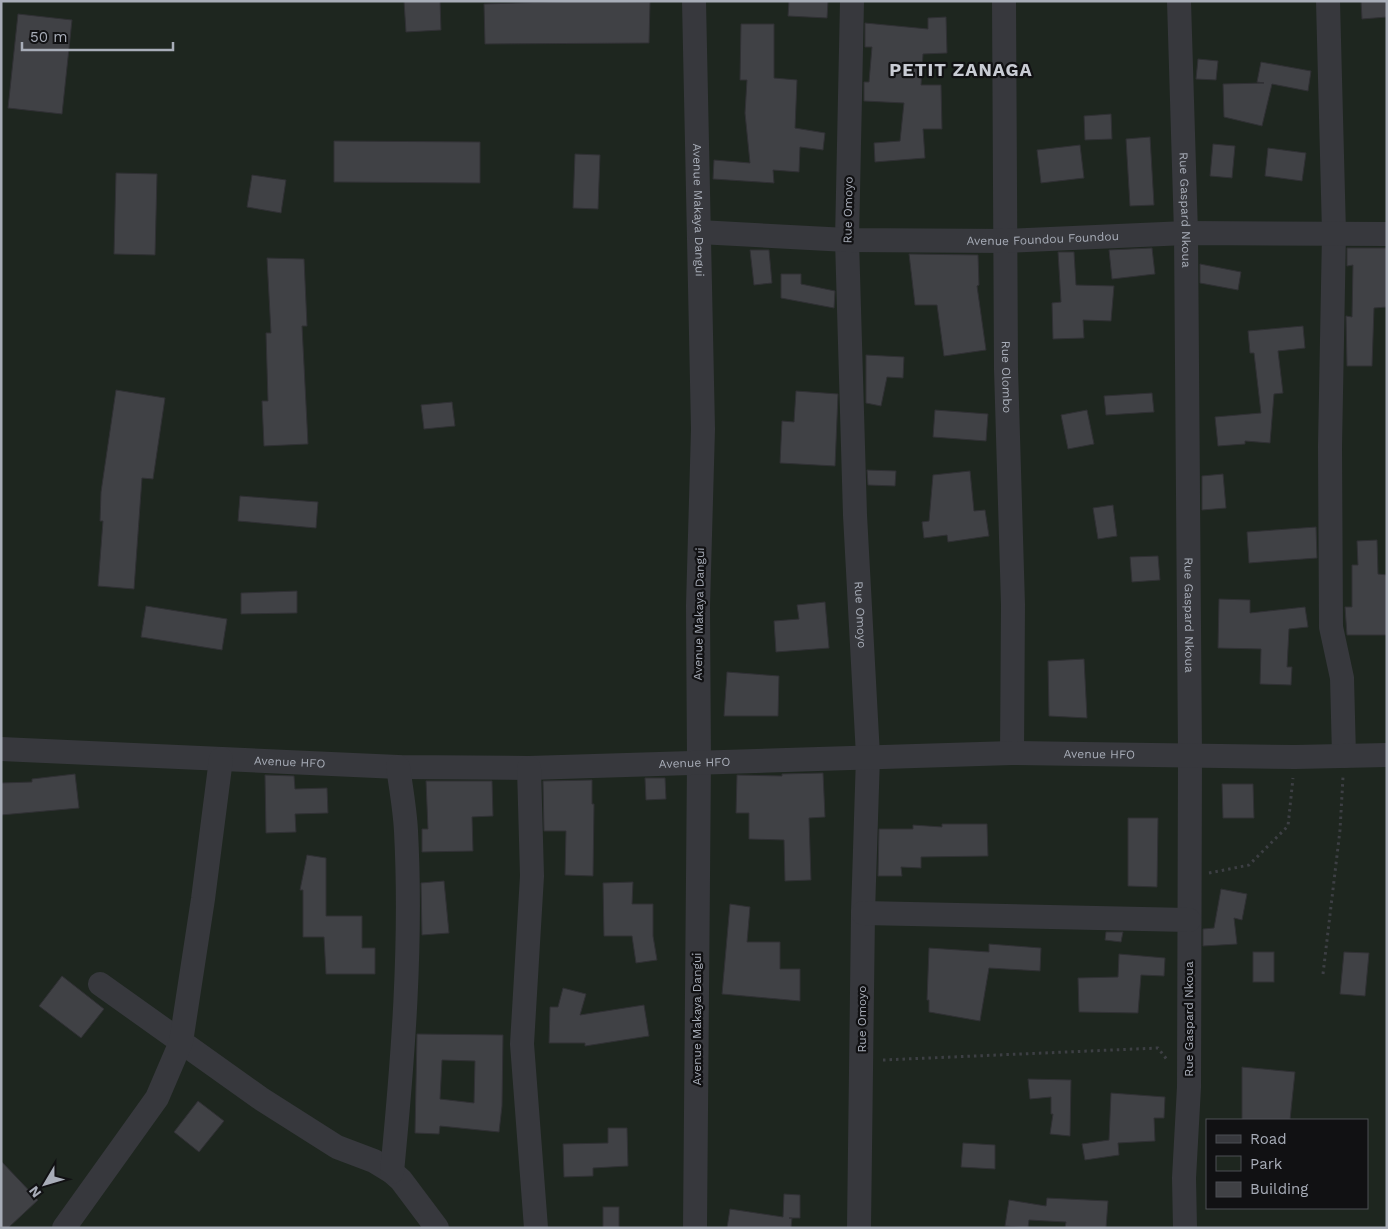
<svg xmlns="http://www.w3.org/2000/svg" width="1388" height="1229" font-family="'Work Sans',sans-serif">
<style>
.green{fill:#1e261f;fill-rule:evenodd}
.building{fill:#404145;stroke:#303034;fill-rule:evenodd}
.lines{fill:none;stroke-linecap:round;stroke-linejoin:round}
.path{stroke:#3d3f44;stroke-width:3;stroke-dasharray:2.5 4;stroke-linecap:butt}
.minor{stroke:#37383d;stroke-width:24}
.labels{text-anchor:middle;dominant-baseline:central;stroke-width:4.5;stroke-linejoin:round;paint-order:stroke}
.street-label{font-size:12px;fill:#a8adb8;stroke:#111113}
.district-label{font-size:18px;font-weight:bold;letter-spacing:1px;fill:#c9ccd4;stroke:#111113}
</style>
<rect width="100%" height="100%" fill="#161618"/>
<path class="green" d="M1,1H1387V1228H1ZM1207,1120H1367V1208H1207Z"/>
<g class="building">
<path d="M404,1H440L441,30L406,32Z"/>
<path d="M581,1L650,2L649,43L485,44L484,4Z"/>
<path d="M789,1H828L827,18L788,16Z"/>
<path d="M1361,1H1387V17L1362,19Z"/>
<path d="M18,14L72,20L62,114L8,108Z"/>
<path d="M946,17L947,53L923,54L921,85H941L942,129H923L925,158L875,162L874,143L900,141L904,103L864,101V82H869L872,47H865V23L928,29V18Z"/>
<path d="M741,24H774V78L797,80L795,128L825,133L823,150L800,147L799,172L773,170L774,183L713,179L714,160L750,163L745,113L747,80H740Z"/>
<path d="M1198,59L1218,61L1216,80L1196,79Z"/>
<path d="M1261,62L1311,71L1308,91L1272,84L1262,126L1224,117L1223,84L1264,83L1257,82Z"/>
<path d="M1111,114L1112,139L1085,140L1084,116Z"/>
<path d="M1150,137L1154,205L1130,206L1126,139Z"/>
<path d="M334,141L480,142V183L334,182Z"/>
<path d="M1213,144L1235,146L1232,178L1210,176Z"/>
<path d="M1080,145L1084,178L1041,183L1037,150Z"/>
<path d="M1268,148L1306,153L1302,181L1265,176Z"/>
<path d="M575,154L600,155L598,209L573,208Z"/>
<path d="M116,173L157,174L155,255L114,254Z"/>
<path d="M252,175L286,180L281,213L247,207Z"/>
<path d="M1152,248L1155,274L1112,279L1109,250Z"/>
<path d="M1347,248H1387V307L1374,308L1372,366H1347L1346,316L1352,317L1353,265L1347,266Z"/>
<path d="M750,250H769L772,283L754,285Z"/>
<path d="M1058,252H1074L1076,285L1114,286L1111,321L1083,320L1084,338L1053,339L1052,303L1061,302Z"/>
<path d="M909,254L978,255L979,285L977,286L986,350L944,356L937,305H915Z"/>
<path d="M267,258L304,259L307,326H302L308,444L264,446L262,401H268L266,333H271Z"/>
<path d="M1200,264L1241,272L1238,290L1200,283Z"/>
<path d="M781,274H801V284L835,291L834,308L781,298Z"/>
<path d="M1303,326L1305,348L1278,351L1283,393L1274,394L1270,443L1245,441V444L1218,446L1215,417L1261,413L1254,353H1250L1248,331Z"/>
<path d="M866,355L904,357L903,378L887,377L881,406L866,403Z"/>
<path d="M116,390L165,398L153,479L142,478L134,589L98,586L103,521H100L101,492Z"/>
<path d="M796,391L838,394L835,466L780,463L782,421L794,422Z"/>
<path d="M1152,393L1154,412L1106,415L1104,396Z"/>
<path d="M452,402L455,426L424,429L421,405Z"/>
<path d="M935,410L988,414L986,441L933,437Z"/>
<path d="M1087,410L1094,444L1068,449L1061,415Z"/>
<path d="M867,470L896,471L895,486L868,485Z"/>
<path d="M970,471L974,511L985,510L989,536L948,542L947,535L924,538L922,522L929,521L933,475Z"/>
<path d="M1223,474L1226,508L1202,510V476Z"/>
<path d="M240,496L318,502L316,528L238,521Z"/>
<path d="M1113,505L1117,536L1098,539L1093,508Z"/>
<path d="M1316,527L1317,558L1249,563L1247,532Z"/>
<path d="M1377,540L1378,574L1387,575V635H1347L1345,607H1352V565H1358L1357,541Z"/>
<path d="M1158,556L1160,580L1132,582L1130,557Z"/>
<path d="M297,591V613L241,614V593Z"/>
<path d="M1219,599L1250,600V613L1305,607L1308,627L1289,629L1287,667H1292L1291,685L1260,684L1261,649L1218,648Z"/>
<path d="M825,602L829,648L776,652L774,621L799,619L797,605Z"/>
<path d="M146,606L227,619L222,650L141,637Z"/>
<path d="M1084,659L1087,718L1049,716L1048,661Z"/>
<path d="M727,672L779,676L778,716H724Z"/>
<path d="M823,773L825,817L809,818L811,880L785,881L784,840L749,839V813H736L737,775L782,776V774Z"/>
<path d="M75,774L79,808L1,815V783L32,782V779Z"/>
<path d="M265,775L294,776L295,789L327,788L328,813L295,814L296,832L266,833Z"/>
<path d="M645,778H665L666,799L646,800Z"/>
<path d="M592,780V804H594L593,876L565,875L566,831H544L543,781Z"/>
<path d="M426,781H492L493,816L472,817L473,851L422,852V829H428Z"/>
<path d="M1222,784H1253L1254,818H1223Z"/>
<path d="M1128,818H1158L1157,887L1128,886Z"/>
<path d="M942,824H987L988,856L921,857V868L901,867L902,876H878L879,829H913V825L942,827Z"/>
<path d="M307,855L326,858V916H362V948H375V974H326L324,937H303V890H300Z"/>
<path d="M444,881L449,933L422,935L421,883Z"/>
<path d="M633,882L632,904H653V936L657,960L636,963L632,936H604L603,883Z"/>
<path d="M1221,889L1247,894L1242,920L1234,918L1237,944L1203,946V929L1214,928Z"/>
<path d="M730,904L750,907L747,942H780V969H800V1001L722,994Z"/>
<path d="M1106,932H1123L1121,942L1105,940Z"/>
<path d="M989,944L1041,948L1040,971L989,968L980,1021L929,1012V1000H927L929,948L989,952Z"/>
<rect x="1253" y="952" width="21" height="30"/>
<path d="M1344,952L1369,953L1365,996L1340,994Z"/>
<path d="M1119,954L1165,958L1164,976L1141,975L1138,1013L1079,1012L1078,978L1118,977Z"/>
<path d="M62,976L104,1009L81,1038L39,1006Z"/>
<path d="M563,988L586,994L580,1015L644,1005L649,1036L585,1046V1043H549L550,1007H558Z"/>
<path d="M417,1034L503,1035L502,1106L499,1132L440,1126L439,1134L415,1133ZM442,1060L475,1061L474,1103L440,1099Z"/>
<path d="M1242,1067L1295,1072L1290,1120H1242Z"/>
<path d="M1028,1079L1071,1080L1070,1136L1050,1134L1053,1114H1051V1097L1030,1099Z"/>
<path d="M1111,1093L1165,1097L1164,1118H1154L1155,1141L1118,1143L1119,1155L1085,1160L1082,1144L1109,1140Z"/>
<path d="M198,1101L224,1121L199,1152L174,1132Z"/>
<path d="M608,1128H627L628,1166L593,1168V1176L564,1177L563,1144L608,1143Z"/>
<path d="M963,1143L995,1145V1169L961,1167Z"/>
<path d="M1,1161L38,1200L8,1228H1Z"/>
<path d="M784,1194L800,1195V1218H789H792L791,1228H727L730,1209L783,1217Z"/>
<path d="M1047,1198L1108,1201L1106,1228H1065L1066,1222L1029,1220L1028,1228L1005,1226L1009,1200L1046,1206Z"/>
<rect x="603" y="1207" width="16" height="21"/>
</g>
<g class="lines">
<g class="path">
<path d="M1209,873L1249,865L1288,826L1293,778"/>
<path d="M1323,974L1340,830L1343,777"/>
<path d="M883,1060L1158,1048L1168,1061"/>
</g>
<g class="minor">
<path id="s1" d="M694,1L703,429L698,606L699,761L695,1228"/>
<path id="s2" d="M852,1L847,240L855,515L868,756L863,913L859,1228"/>
<path id="s3" d="M1004,1L1006,369L1013,605L1012,753"/>
<path id="s4" d="M1179,1L1186,233L1190,756L1189,1087L1184,1178L1185,1228"/>
<path d="M1328,1L1334,233L1330,447L1331,627L1342,678L1344,756"/>
<path id="s5" d="M699,232L847,240L1007,241L1186,233L1387,234"/>
<path id="s6" d="M1,749L398,767L529,768L1012,753L1295,757L1387,755"/>
<path d="M529,768L532,876L522,1044L536,1228"/>
<path d="M863,913L1189,920"/>
<path d="M100,984L260,1098L337,1147L374,1161L392,1172L401,1180L437,1228"/>
<path d="M392,1172C403,1059 412,944 406,831C405,810 401,788 398,767"/>
<path d="M64,1228L157,1098L181,1042L203,899L221,759"/>
</g>
</g>
<g class="labels">
<g class="street-label">
<text stroke="none"><textPath href="#s1" startOffset="209">Avenue Makaya Dangui</textPath></text>
<text transform="translate(848 210) rotate(-89)">Rue Omoyo</text>
<text stroke="none"><textPath href="#s4" startOffset="209">Rue Gaspard Nkoua</textPath></text>
<text stroke="none"><textPath href="#s5" startOffset="344">Avenue Foundou Foundou</textPath></text>
<text stroke="none"><textPath href="#s3" startOffset="376">Rue Olombo</textPath></text>
<text transform="translate(699 614) rotate(-89)">Avenue Makaya Dangui</text>
<text stroke="none"><textPath href="#s2" startOffset="614">Rue Omoyo</textPath></text>
<text stroke="none"><textPath href="#s4" startOffset="614">Rue Gaspard Nkoua</textPath></text>
<text stroke="none"><textPath href="#s6" startOffset="1099">Avenue HFO</textPath></text>
<text stroke="none"><textPath href="#s6" startOffset="289">Avenue HFO</textPath></text>
<text stroke="none"><textPath href="#s6" startOffset="694">Avenue HFO</textPath></text>
<text transform="translate(697 1019) rotate(-90)">Avenue Makaya Dangui</text>
<text transform="translate(862 1019) rotate(-90)">Rue Omoyo</text>
<text transform="translate(1189 1019) rotate(-90)">Rue Gaspard Nkoua</text>
</g>
<g class="district-label">
<text x="961" y="69">PETIT ZANAGA</text>
</g>
</g>
<rect width="1388" height="1229" fill="none" stroke="#a8adb8" stroke-width="5"/>
<rect x="1206" y="1119" width="162" height="90" fill="#111113" stroke="#4d4f55"/>
<rect x="1216" y="1135" width="25" height="8" fill="#37383d" stroke="#4d4f55"/>
<text x="1250" y="1144" font-size="15" fill="#a8adb8">Road</text>
<rect x="1216" y="1156" width="25" height="15" fill="#1e261f" stroke="#4d4f55"/>
<text x="1250" y="1169" font-size="15" fill="#a8adb8">Park</text>
<rect x="1216" y="1182" width="25" height="15" fill="#404145" stroke="#4d4f55"/>
<text x="1250" y="1194" font-size="15" fill="#a8adb8">Building</text>
<g transform="translate(45 1184) rotate(232)" stroke="#111113" stroke-width="4" paint-order="stroke">
<path d="M0-4L9 19L0 12L-9 19Z" fill="#a8adb8"/>
<text y="-8" font-size="14" font-weight="bold" text-anchor="middle" fill="#a8adb8">N</text>
</g>
<path d="M22 42v8h151v-8" fill="none" stroke="#a8adb8" stroke-width="2.5"/>
<text x="30" y="42" font-size="15" fill="#a8adb8" stroke="#111113" stroke-width="4" paint-order="stroke">50 m</text>
</svg>
